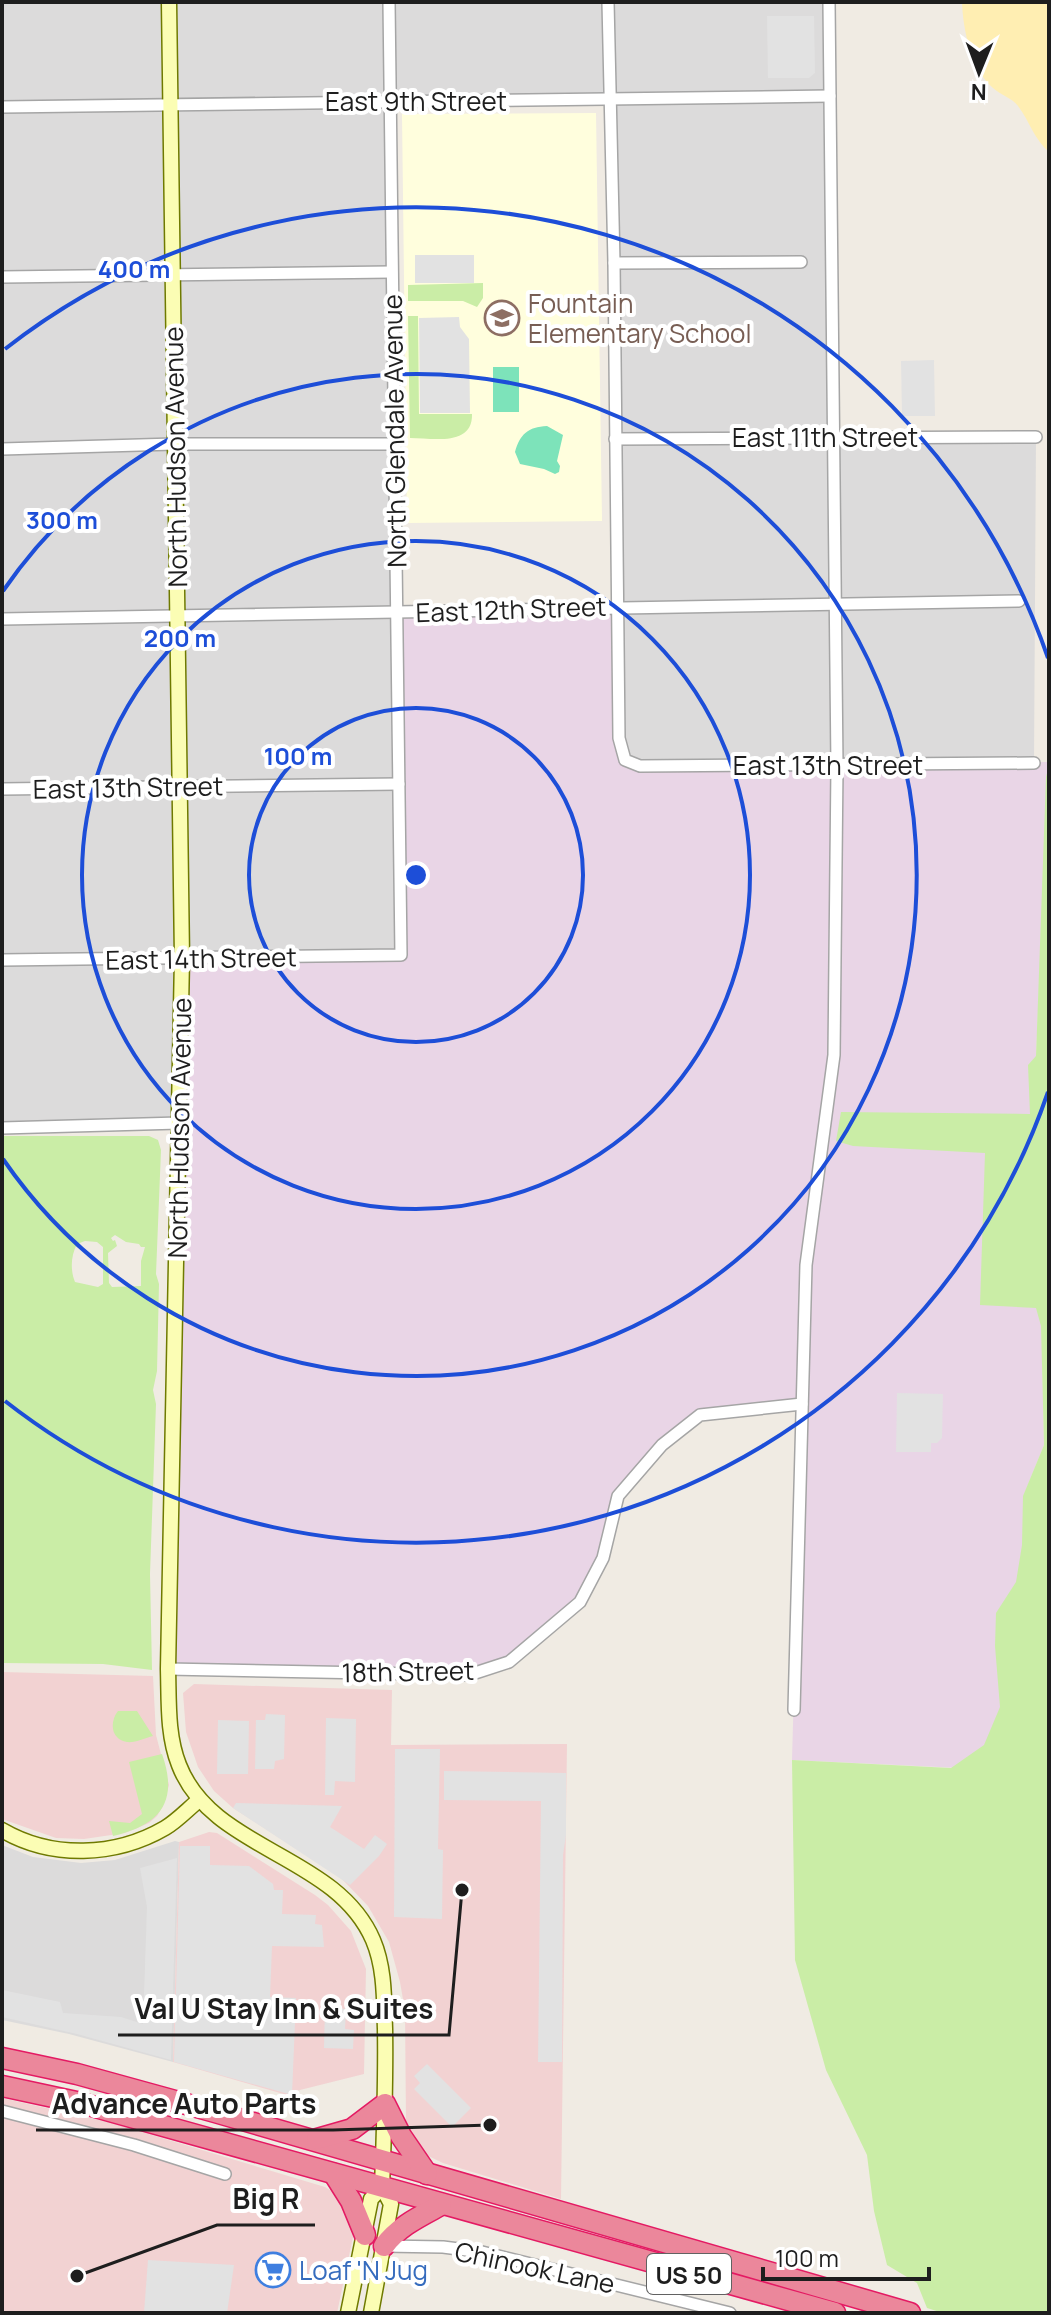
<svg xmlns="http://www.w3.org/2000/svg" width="1051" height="2315" font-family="Manrope,sans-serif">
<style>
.residential{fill:#dcdbdb}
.commercial{fill:#f2d2d2}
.industrial{fill:#e9d5e6}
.education{fill:#fffedd}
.grass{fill:#caeda6;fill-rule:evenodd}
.sand{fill:#ffeeb2}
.pitch{fill:#7de3ba}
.parking{fill:#e2e2e2}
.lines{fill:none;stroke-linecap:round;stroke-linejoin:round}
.street-casing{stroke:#a5a5a5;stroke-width:14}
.secondary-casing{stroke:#6f7a00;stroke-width:17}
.highway-casing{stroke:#e41a63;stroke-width:23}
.street{stroke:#fff;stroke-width:11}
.secondary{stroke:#fbfdb4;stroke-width:14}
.highway{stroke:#eb879b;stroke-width:20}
.ring{fill:none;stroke:#1d4ed8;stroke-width:4}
.labels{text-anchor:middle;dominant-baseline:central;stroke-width:8;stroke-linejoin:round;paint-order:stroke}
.shield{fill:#fff;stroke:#626262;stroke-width:2}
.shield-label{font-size:24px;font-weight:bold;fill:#1e1e1e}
.street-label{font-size:26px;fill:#1e1e1e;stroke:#fff}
.education-label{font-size:26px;fill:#785e54;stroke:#fff;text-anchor:start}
.shop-label{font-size:26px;fill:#366cbe;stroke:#fff;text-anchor:start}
.centre{fill:#1d4ed8;stroke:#fff;stroke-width:4}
.ring-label{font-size:24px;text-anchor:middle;font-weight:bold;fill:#1d4ed8;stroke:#fff;stroke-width:8;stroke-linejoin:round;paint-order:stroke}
.leader{fill:none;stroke:#1e1e1e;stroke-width:3}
.callout-dot{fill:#1e1e1e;stroke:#fff;stroke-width:3}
.callout-label{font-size:28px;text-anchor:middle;font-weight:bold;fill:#1e1e1e;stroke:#fff;stroke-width:8;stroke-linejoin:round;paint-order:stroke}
</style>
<rect width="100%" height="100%" fill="#f0ebe3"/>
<g class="residential">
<path d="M2,2H829L833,436L1036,437L1034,763L640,766L625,760L609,100H390L401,955L179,1123L2,1128Z"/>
<path d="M175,1841L179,1842L173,2062L69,2034L2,2020V1845L33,1857L81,1863L115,1860Z"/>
</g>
<g class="commercial">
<path d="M2,1672L153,1676L156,1735L169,1785L163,1806L157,1816L149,1823L125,1833L84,1839L56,1838L2,1819Z"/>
<path d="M194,1684L392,1690L391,1745L567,1744L561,2199L443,2163L420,2152L406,2122L405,2011L400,1982L389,1942L368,1906L340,1877L233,1808L214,1791L198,1767L186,1732L183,1693Z"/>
<path d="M209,1832L217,1833L315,1895L328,1905L351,1931L366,1969L364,2074L296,2091L294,2097L173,2062L179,1842Z"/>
<path d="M2,2098L112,2123L325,2187L341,2197L338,2200L353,2229V2237L337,2313H2Z"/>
</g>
<path class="industrial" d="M618,606L625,760L640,766L1049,762L1036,1056L1044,1445L1023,1497L1024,1771L792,1760L802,1405L700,1415L618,1496L603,1558L580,1602L509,1662L469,1675L168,1669L182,958L401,955L398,613Z"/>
<path class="education" d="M596,113L602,521L407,523L402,114Z"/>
<g class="grass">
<path d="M483,283V298L477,307L463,301H408V285Z"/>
<path d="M408,316H418L419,414H472C473,447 432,438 410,438Z"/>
<path d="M1049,765V2313H943L927,2308L917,2283L887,2265L874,2211L867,2155L826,2070L795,1960L792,1760L951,1768L984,1745L1000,1707L995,1646L996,1613L1016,1582L1022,1545L1023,1496L1044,1445L1041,1326L1036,1308L980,1305L985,1153L853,1146L836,1141L841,1112L1030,1114L1028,1065L1036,1056L1046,777Z"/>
<path d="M2,1136H149L158,1140L161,1150L156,1274L159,1284L157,1371L153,1390L156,1404L150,1574L152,1670L103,1664L2,1663ZM115,1235L126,1242L139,1244L141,1247H145L141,1261V1286L112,1287L109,1283L108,1253L117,1246L115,1240L113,1241L111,1238ZM85,1241L97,1242L103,1247V1284L98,1287L75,1282C70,1270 71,1255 77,1244Z"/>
<path d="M118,1711H137L153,1736C145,1738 135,1743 127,1742C110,1739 110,1721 118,1711Z"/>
<path d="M162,1754C179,1802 160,1825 113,1836L109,1821L130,1823L142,1814L129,1762Z"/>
</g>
<path class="sand" d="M962,2H1049V152C1034,139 1030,122 1018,106C1012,98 1001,95 993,88C971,69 963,30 962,2Z"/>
<g class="pitch">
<rect x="493" y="367" width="26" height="45"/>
<path d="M547,426L563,435L557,461L560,466L559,472L555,474L544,469L520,464L515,452C520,434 528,427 547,426Z"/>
</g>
<g class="parking">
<path d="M767,16H814L815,73L809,78H768Z"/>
<rect x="415" y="255" width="59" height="28"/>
<path d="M459,317L460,327L469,339L470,413H420L419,318Z"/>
<path d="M934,360L935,416H902L901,361Z"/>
<path d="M897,1393L943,1394L942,1438L937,1443H931V1452H896Z"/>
<path d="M266,1714L285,1715L284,1759L275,1761L274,1769H255L256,1720H265Z"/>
<path d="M326,1718L356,1719L355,1782L335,1781L334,1795H325Z"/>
<path d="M218,1720L249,1721L248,1774H217Z"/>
<path d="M395,1749H440L438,1849L443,1850L442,1919L394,1917Z"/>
<path d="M444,1771L566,1773V1835L563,1855L562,2062H538L541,1801L444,1800Z"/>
<path d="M236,1803L342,1806L330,1827L364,1849L375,1835L387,1844L379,1856L350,1885L233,1808Z"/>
<path d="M180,1846H210V1865L249,1866L273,1884L274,1890H283L282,1914L316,1915L315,1924L322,1925L324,1947L272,1946L270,1997L296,1998L292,2095L174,2062Z"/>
<path d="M177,1858L171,2060L77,2034L2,2017V1990L60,2002L63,2013L121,2017L143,2024L147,1907L140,1868Z"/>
<path d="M325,2007L346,2009L345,2029L354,2030L353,2049L324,2048Z"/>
<path d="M427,2064L471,2108L452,2127L414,2089L420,2083L414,2076Z"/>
<path d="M148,2260L234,2265L227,2313H144Z"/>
</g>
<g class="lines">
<g class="street-casing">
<g id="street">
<path d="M608,2L614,263L619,738L625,760L640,766L1034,763"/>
<path d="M2,107L830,96"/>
<path d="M614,263L801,262"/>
<path d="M2,277L391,272"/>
<path d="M615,439L1036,437"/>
<path d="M2,449L174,444H394"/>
<path d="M2,619L1019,601"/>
<path d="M2,789L399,784"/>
<path d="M2,960L401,955L389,2"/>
<path d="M2,1128L179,1123"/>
<path d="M168,1669L469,1675L509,1662L580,1602L603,1558L618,1496L662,1445L700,1415L802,1404"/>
<path d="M794,1710L806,1265L834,1055L837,766L829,2"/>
<path d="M2,2111L134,2145L225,2174"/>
<path d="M384,2246L443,2247L482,2252L730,2313"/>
</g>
</g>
<g class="secondary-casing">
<g id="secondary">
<path d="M169,2L182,958L168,1669C169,1701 167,1735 179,1765C212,1851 336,1854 373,1940C385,1968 384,2000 385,2029C386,2082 384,2134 382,2187L391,2204L371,2313"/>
<path d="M2,1830C52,1859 115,1857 165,1828C177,1821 188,1809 199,1800"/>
<path d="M348,2313L371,2199L382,2187"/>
</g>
</g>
<g class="highway-casing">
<g id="highway">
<path d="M2,2058L77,2074L215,2112L910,2313"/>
<path d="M2,2086L81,2103L835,2313"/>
<path d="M317,2139L352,2129L385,2104L401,2136L427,2174"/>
<path d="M334,2174L351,2201L365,2235"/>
<path d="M384,2246C399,2226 419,2217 441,2205"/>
</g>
</g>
<use href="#street" class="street"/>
<use href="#secondary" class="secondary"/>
<use href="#highway" class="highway"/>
</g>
<g class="ring">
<circle cx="416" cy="875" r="167"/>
<circle cx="416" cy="875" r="334"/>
<path d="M3 591A501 501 0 1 1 3 1159"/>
<path d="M1048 1092A668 668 0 0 1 5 1401M5 349A668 668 0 0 1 1048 658"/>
</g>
<defs>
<g id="school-ring" transform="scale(1.8)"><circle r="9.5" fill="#fff" stroke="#8d6e63" stroke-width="1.5"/><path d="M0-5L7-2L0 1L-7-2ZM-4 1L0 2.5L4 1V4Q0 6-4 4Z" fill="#8d6e63"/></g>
<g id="supermarket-ring" transform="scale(1.8)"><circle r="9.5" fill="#fff" stroke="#3f7fe0" stroke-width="1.5"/><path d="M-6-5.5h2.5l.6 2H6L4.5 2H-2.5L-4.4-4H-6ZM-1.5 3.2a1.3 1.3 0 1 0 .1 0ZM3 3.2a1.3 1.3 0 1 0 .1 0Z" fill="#3f7fe0"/></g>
</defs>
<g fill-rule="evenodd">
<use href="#school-ring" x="502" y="318"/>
<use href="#supermarket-ring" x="273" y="2270"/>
</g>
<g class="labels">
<rect class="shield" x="647" y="2254" width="84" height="40" rx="6"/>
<g class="shield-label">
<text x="689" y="2274">US 50</text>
</g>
<g class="street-label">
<text x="416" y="101">East 9th Street</text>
<text transform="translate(394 431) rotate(-91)">North Glendale Avenue</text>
<text x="825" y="437">East 11th Street</text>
<text transform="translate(175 457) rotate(-91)">North Hudson Avenue</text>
<text transform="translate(511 609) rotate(-2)">East 12th Street</text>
<text x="828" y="765">East 13th Street</text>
<text transform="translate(128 787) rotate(-1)">East 13th Street</text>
<text transform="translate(201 958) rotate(-1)">East 14th Street</text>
<text transform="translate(179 1128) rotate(-89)">North Hudson Avenue</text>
<text transform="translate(408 1671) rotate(-1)">18th Street</text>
<text transform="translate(535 2267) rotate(12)">Chinook Lane</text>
</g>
<g class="education-label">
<text x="528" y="303">Fountain<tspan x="528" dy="30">Elementary School</tspan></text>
</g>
<g class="shop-label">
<text x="299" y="2270">Loaf 'N Jug</text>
</g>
</g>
<circle cx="416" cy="875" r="12" class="centre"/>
<g class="ring-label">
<text x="134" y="278">400 m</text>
<text x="62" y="529">300 m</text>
<text x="180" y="647">200 m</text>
<text x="298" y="765">100 m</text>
</g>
<path class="leader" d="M462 1890L449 2035H118M490 2125L333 2130H36M77 2276L217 2225H315"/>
<g class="callout-dot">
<circle cx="462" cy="1890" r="8"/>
<circle cx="490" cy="2125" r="8"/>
<circle cx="77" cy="2276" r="8"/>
</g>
<g class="callout-label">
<text x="284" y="2019">Val U Stay Inn &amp; Suites</text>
<text x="184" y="2114">Advance Auto Parts</text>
<text x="266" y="2209">Big R</text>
</g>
<rect width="1051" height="2315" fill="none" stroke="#1e1e1e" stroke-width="8"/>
<g transform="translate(979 72) rotate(181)" stroke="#ffffff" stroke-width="6" paint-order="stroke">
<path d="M0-6L14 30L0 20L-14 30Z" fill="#1e1e1e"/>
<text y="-12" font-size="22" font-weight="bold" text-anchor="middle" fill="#1e1e1e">N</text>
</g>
<path d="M763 2267v12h166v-12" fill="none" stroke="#1e1e1e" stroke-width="4"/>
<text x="775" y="2267" font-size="24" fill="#1e1e1e" stroke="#ffffff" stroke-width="6" paint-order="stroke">100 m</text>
</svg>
